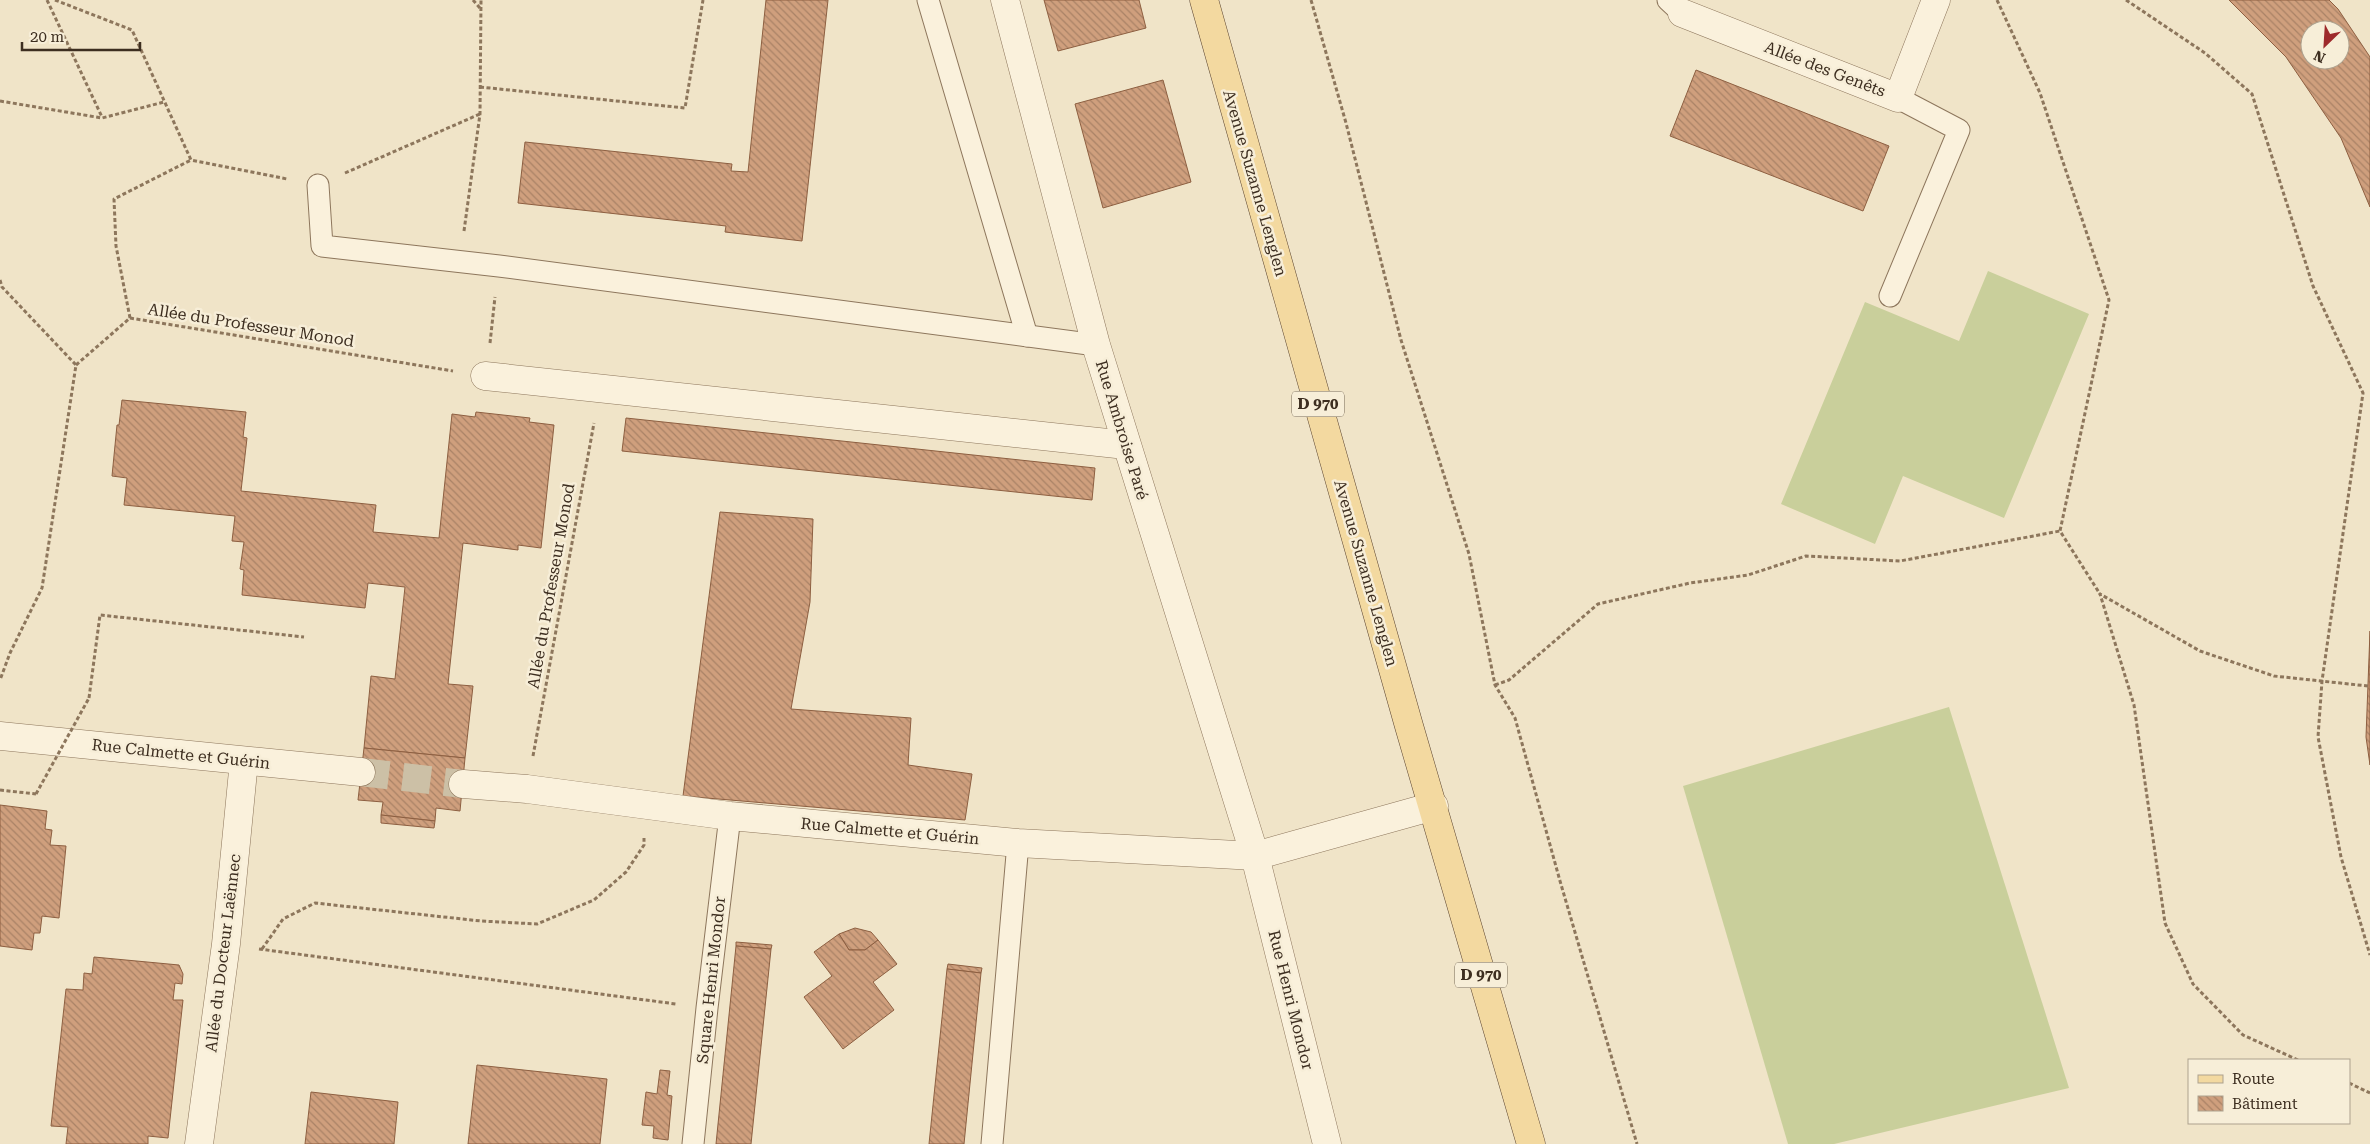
<svg xmlns="http://www.w3.org/2000/svg" width="2370" height="1144" font-family="'Roboto Serif',serif">
<style>
.garden{fill:#c9cf9b}
.building{fill:url(#building-back-hatch);stroke:#8d5f41;fill-rule:evenodd}
.lines{fill:none;stroke-linecap:round;stroke-linejoin:round}
.minor-tunnel{stroke:#ccc0a6;stroke-width:28;stroke-dasharray:28 14;stroke-linecap:butt}
.service-casing{stroke:#8d765c;stroke-width:23}
.minor-casing{stroke:#8d765c;stroke-width:29}
.primary-casing{stroke:#5b4430;stroke-width:29}
.path{stroke:#8d765c;stroke-width:3;stroke-dasharray:4 2.5;stroke-linecap:butt}
.service{stroke:#faf1dc;stroke-width:21}
.minor{stroke:#faf1dc;stroke-width:28}
.primary{stroke:#f3d9a0;stroke-width:28}
.path-bridge{stroke:#8d765c;stroke-width:3;stroke-dasharray:4 2.5;stroke-linecap:butt}
.labels{text-anchor:middle;dominant-baseline:central;stroke-width:5;stroke-linejoin:round;paint-order:stroke}
.shield{fill:#f7eed8;stroke:#756857;stroke-width:1}
.shield-label{font-size:15px;font-weight:bold;fill:#3d2e20}
.street-label{font-size:16px;fill:#3d2e20;stroke:#f7eed8}
</style>
<defs>
<pattern id="building-back-hatch" width="6" height="6" patternUnits="userSpaceOnUse" patternTransform="scale(1.25)"><rect width="6" height="6" fill="#cf9f7d"/><path d="M-1 5l2 2M0 0l6 6M5-1l2 2" fill="none" stroke="#a98266"/></pattern>
</defs>
<rect width="100%" height="100%" fill="#f0e4c8"/>
<g class="garden">
<path d="M1988,271L2089,314L2004,518L1903,476L1875,544L1781,504L1865,302L1959,341Z"/>
<path d="M1949,707L2069,1088L1834,1144H1788L1683,786Z"/>
</g>
<g class="building">
<path d="M766,0H828L802,241L725,232L726,226L518,203L525,142L732,164L731,171L748,172Z"/>
<path d="M1044,0H1139L1146,28L1058,51Z"/>
<path d="M2229,0H2329L2338,9L2370,57V207L2341,138L2286,57ZM2310,30H2340V60H2310Z"/>
<path d="M1696,70L1889,146L1863,211L1670,136Z"/>
<path d="M1163,80L1191,182L1103,208L1075,104Z"/>
<path d="M122,400L246,412L243,437L247,438L241,491L376,505L373,532L439,538L452,414L475,417L476,412L530,418L529,422L554,425L541,548L518,545V550L463,543L448,684L473,686L465,758L364,748L371,676L395,679L405,587L368,583L365,608L242,595L244,570L240,569L244,542L232,541L235,516L124,505L127,478L112,476L117,425H119Z"/>
<path d="M626,418L1095,468L1092,500L622,451Z"/>
<path d="M720,512L813,519L810,602L791,709L911,718L908,765L972,774L965,820L683,796Z"/>
<path d="M2370,631V765L2366,737Z"/>
<path d="M364,748L465,758L460,811L436,808L435,821L381,815L383,802L358,800Z"/>
<path d="M0,805L47,811L45,829L52,830L50,845L66,846L59,918L42,916L40,933H34L32,950L0,946Z"/>
<path d="M381,815L435,821L434,828L381,823Z"/>
<path d="M855,928L871,932L878,940L865,950H849L839,934Z"/>
<path d="M839,934L849,950H865L878,940L897,964L873,982L894,1010L843,1049L804,997L832,976L814,952Z"/>
<path d="M736,942L772,945L771,949L736,946Z"/>
<path d="M736,946L771,949L751,1144H716Z"/>
<path d="M94,957L179,965L183,974L182,984L175,983L173,1000H183L168,1138L148,1136V1144H66L68,1127L51,1126L66,989L83,990L84,973L92,974Z"/>
<path d="M948,964L982,968L981,973L947,969Z"/>
<path d="M947,969L981,973L964,1144H929Z"/>
<path d="M477,1065L607,1079L600,1144H468Z"/>
<path d="M660,1070L670,1071L667,1095L672,1096L668,1140L653,1138L654,1126L642,1125L646,1092L657,1094Z"/>
<path d="M311,1092L398,1102L394,1144H305Z"/>
</g>
<g class="lines">
<path class="minor-tunnel" d="M361,772L463,784"/>
<g class="service-casing">
<g id="service">
<path d="M928,0L1027,336"/>
<path d="M1668,0L1682,13"/>
<path d="M318,185L322,246L499,266L1096,345"/>
<path d="M1890,296L1959,130L1898,98"/>
<path d="M693,1144L707,1008L730,816"/>
<path d="M992,1144L1018,843"/>
</g>
</g>
<g class="minor-casing">
<g id="minor">
<path d="M1005,0L1096,345L1255,856L1327,1144"/>
<path d="M1682,13L1898,98L1936,0"/>
<path d="M485,376L1126,445"/>
<path d="M0,736L361,772"/>
<path d="M463,784L527,789L730,816L1018,843L1255,856L1434,806"/>
<path d="M199,1144L226,944L244,761"/>
</g>
</g>
<g class="primary-casing">
<path id="primary" d="M1204,0L1409,726L1531,1144"/>
</g>
<g class="path">
<path d="M47,0L102,117"/>
<path d="M55,0L132,30L191,160L287,179"/>
<path d="M473,0L480,8"/>
<path d="M1311,0L1346,123L1401,340L1469,554L1495,685L1515,718L1560,881L1637,1144"/>
<path d="M1997,0L2040,93L2109,300L2060,531L2100,594"/>
<path d="M2126,0L2205,53L2252,94L2313,286L2363,393L2322,681L2318,737L2341,857L2370,955"/>
<path d="M480,87L685,108L703,0"/>
<path d="M0,101L102,118L164,102"/>
<path d="M345,173L480,114"/>
<path d="M464,231L480,114L481,0"/>
<path d="M0,280L2,287L76,365L42,588L10,653L0,680"/>
<path d="M130,318L453,371"/>
<path d="M490,343L495,297"/>
<path d="M76,365L130,318L116,246L114,199L191,160"/>
<path d="M1495,685L1509,680L1598,604L1690,583L1748,575L1806,556L1900,561L2060,531"/>
<path d="M89,698L100,615L304,637"/>
<path d="M533,756L594,423"/>
<path d="M0,790L36,794"/>
<path d="M259,949L676,1004"/>
<path d="M262,949L283,919L315,903L481,921L537,924L594,900L626,872L644,845V838"/>
<path d="M2298,1060L2243,1035L2193,984L2165,923L2134,705L2100,594L2200,651L2274,676L2368,686"/>
<path d="M2349,1083L2370,1093"/>
</g>
<use href="#service" class="service"/>
<use href="#minor" class="minor"/>
<use href="#primary" class="primary"/>
<path class="path-bridge" d="M36,794L89,698"/>
</g>
<g class="labels">
<g class="shield">
<rect x="1292" y="391.5" width="52" height="25" rx="4"/>
<rect x="1455" y="962.5" width="52" height="25" rx="4"/>
</g>
<g class="shield-label">
<text x="1318" y="404">D 970</text>
<text x="1481" y="975">D 970</text>
</g>
<g class="street-label">
<text transform="translate(1825 69) rotate(21)">Allée des Genêts</text>
<text transform="translate(1255 183) rotate(74)">Avenue Suzanne Lenglen</text>
<text transform="translate(251 325) rotate(9)">Allée du Professeur Monod</text>
<text transform="translate(1122 430) rotate(73)">Rue Ambroise Paré</text>
<text transform="translate(1366 573) rotate(74)">Avenue Suzanne Lenglen</text>
<text transform="translate(551 586) rotate(-80)">Allée du Professeur Monod</text>
<text transform="translate(181 754) rotate(6)">Rue Calmette et Guérin</text>
<text transform="translate(890 831) rotate(5)">Rue Calmette et Guérin</text>
<text transform="translate(223 953) rotate(-83)">Allée du Docteur Laënnec</text>
<text transform="translate(711 980) rotate(-84)">Square Henri Mondor</text>
<text transform="translate(1291 1000) rotate(76)">Rue Henri Mondor</text>
</g>
</g>
<rect x="2188" y="1059" width="162" height="65" fill="#f7eed8" stroke="#ada18e"/>
<rect x="2198" y="1075" width="25" height="8" fill="#f3d9a0" stroke="#ada18e"/>
<text x="2232" y="1084" font-size="15" fill="#3d2e20">Route</text>
<rect x="2198" y="1096" width="25" height="15" fill="url(#building-back-hatch)" stroke="#ada18e"/>
<text x="2232" y="1109" font-size="15" fill="#3d2e20">Bâtiment</text>
<g transform="translate(2325 45) rotate(205)"><circle r="24" fill="#f7eed8" stroke="#ada18e"/>
<path d="M0-4L9 19L0 12L-9 19Z" fill="#9e2a2b"/>
<text y="-8" font-size="14" font-weight="bold" text-anchor="middle" fill="#3d2e20">N</text>
</g>
<path d="M22 42v8h118v-8" fill="none" stroke="#3d2e20" stroke-width="2.5"/>
<text x="30" y="42" font-size="15" fill="#3d2e20" stroke="#f7eed8" stroke-width="4" paint-order="stroke">20 m</text>
</svg>
